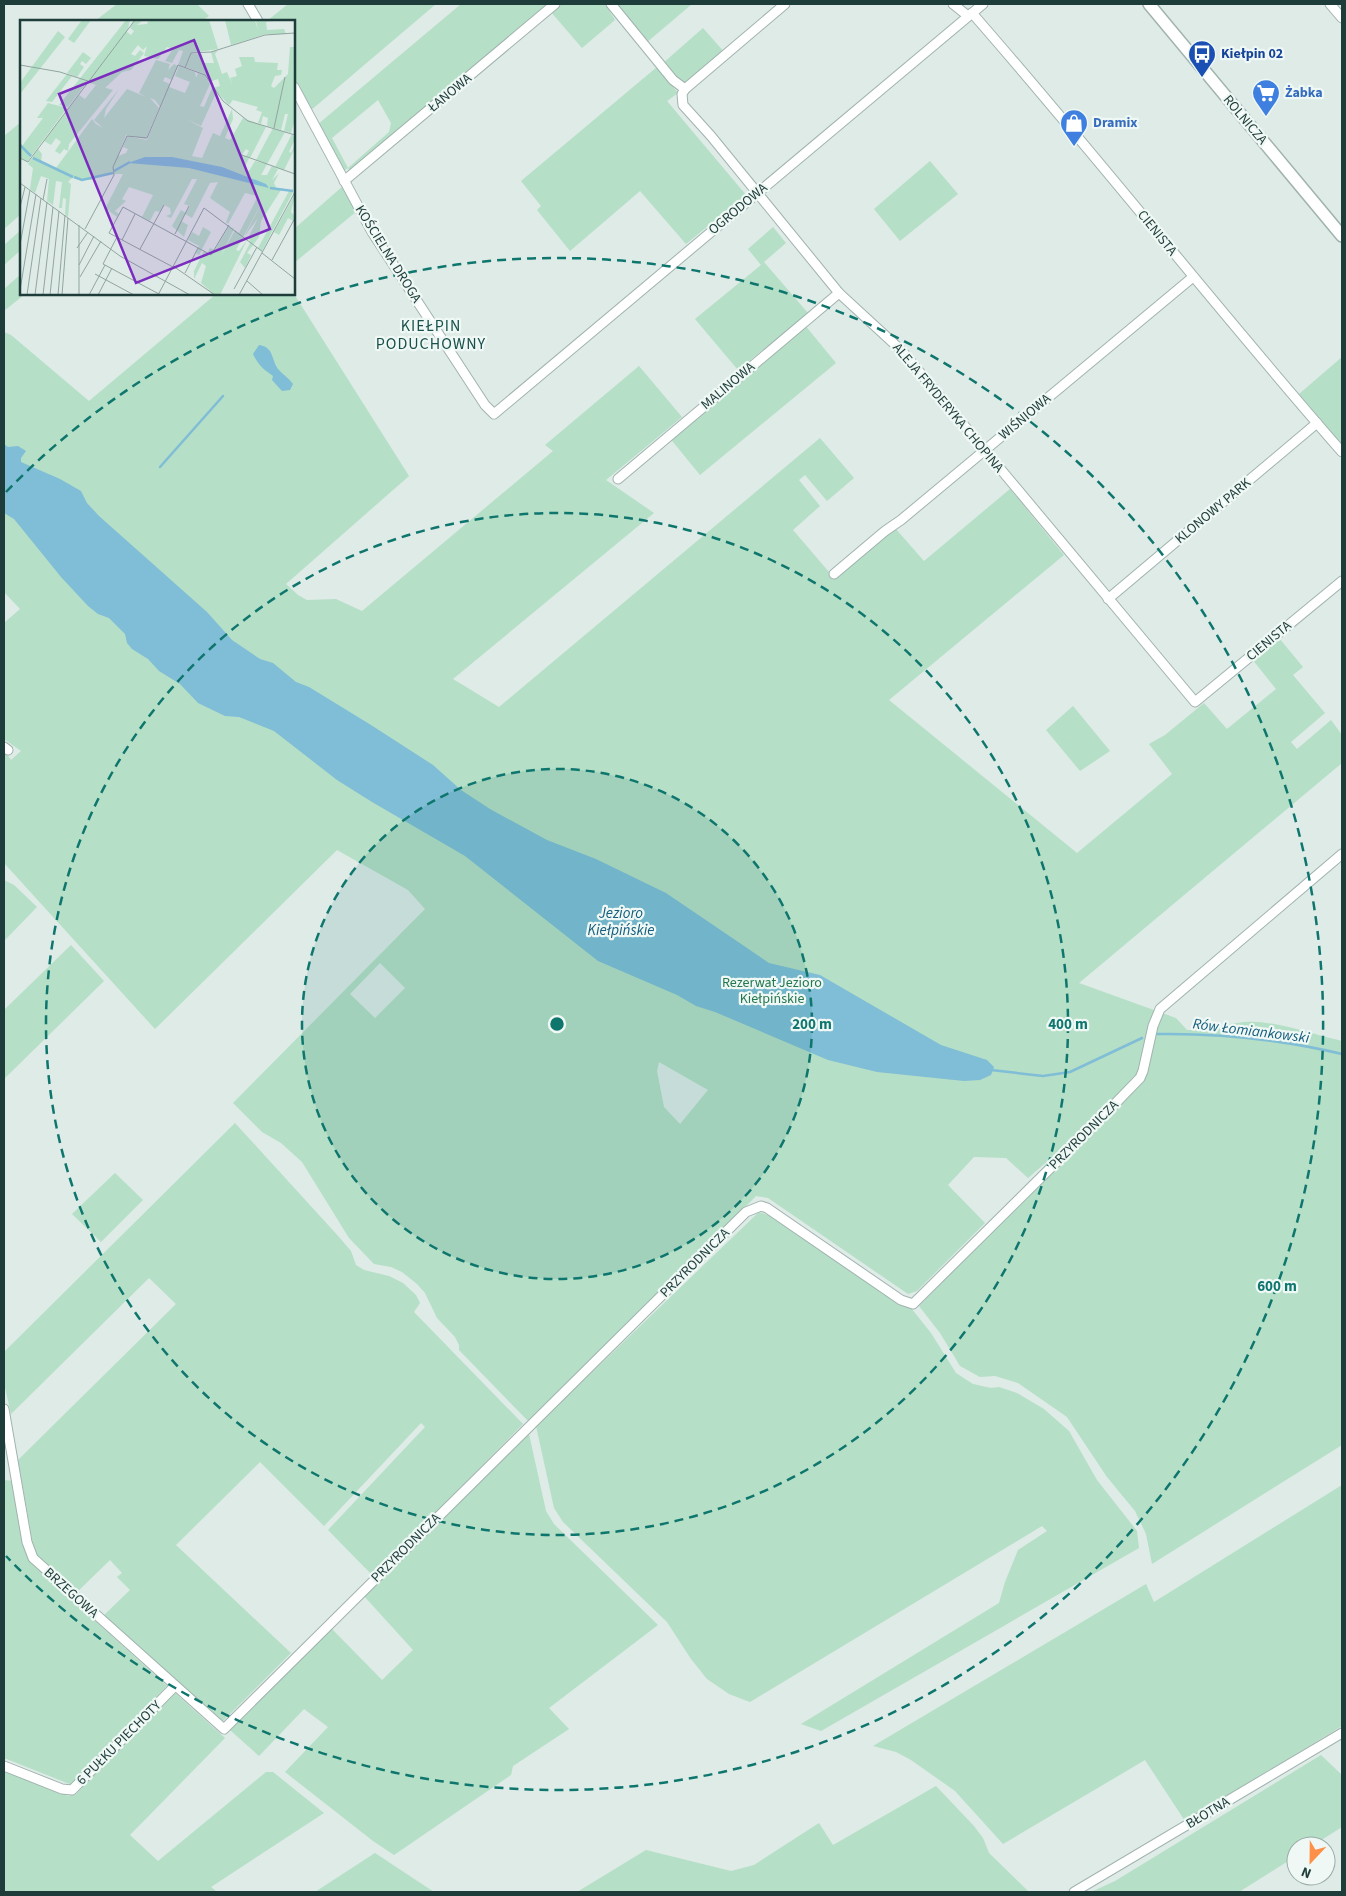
<svg xmlns="http://www.w3.org/2000/svg" width="1346" height="1896" font-family="'Source Sans 3',sans-serif">
<style>
.green{fill:#b5dfc6;fill-rule:evenodd}
.water{fill:#80bdd6}
.lines{fill:none;stroke-linecap:round;stroke-linejoin:round}
.stream{stroke:#80bdd6;stroke-width:2.5}
.minor-casing{stroke:#a1b3af;stroke-width:11}
.tertiary-casing{stroke:#a1b3af;stroke-width:14}
.minor{stroke:#fff;stroke-width:9}
.tertiary{stroke:#fff;stroke-width:11}
.ring{fill:none;stroke:#0f766e;stroke-width:2.5;stroke-dasharray:9 6}
.labels{text-anchor:middle;dominant-baseline:central;stroke-width:4.5;stroke-linejoin:round;paint-order:stroke}
.transit-label{font-size:14px;font-weight:bold;fill:#164399;stroke:#eff8f5;text-anchor:start}
.street-label{font-size:14px;fill:#1e3c39;stroke:#eff8f5}
.shop-label{font-size:14px;font-weight:bold;fill:#366cbe;stroke:#eff8f5;text-anchor:start}
.park-label{font-size:14px;fill:#257750;stroke:#eff8f5}
.water-label{font-size:15px;font-style:italic;fill:#135c7d;stroke:#eff8f5}
.quarter-label{font-size:16px;letter-spacing:1px;fill:#19504a;stroke:#eff8f5}
.inset-river{fill:none;stroke:#80bdd6;stroke-width:2.5}
.inset-road{fill:none;stroke:#91a5a1;stroke-width:1}
.view{fill:#7b2cbf;fill-opacity:0.15;stroke:#7b2cbf;stroke-width:2.5}
.inset-edge{fill:none;stroke:#1e3c39;stroke-width:2.5}
.centre{fill:#0f766e;stroke:#eff8f5;stroke-width:2.5}
.ring-label{font-size:15px;text-anchor:middle;font-weight:bold;fill:#0f766e;stroke:#eff8f5;stroke-width:4.5;stroke-linejoin:round;paint-order:stroke}
</style>
<rect width="100%" height="100%" fill="#deebe7"/>
<g class="green">
<path d="M117,4H197L209,16L202,21H95Z"/>
<path d="M288,4H436L310,111L294,81V21H267Z"/>
<path d="M461,4H550L350,172L348,168L342,172L317,125ZM378,100L391,123L389,132L348,168L332,138Z"/>
<path d="M561,4H605L615,20L582,48L551,12Z"/>
<path d="M615,4H692L646,43Z"/>
<path d="M703,28L725,53L686,83L679,82L662,64Z"/>
<path d="M657,67L678,93L667,101L746,195L686,244L640,191L570,251L537,210L541,206L521,181Z"/>
<path d="M21,122V214L4,229V136Z"/>
<path d="M930,161L958,194L900,241L874,209Z"/>
<path d="M343,186L357,211L294,263V229Z"/>
<path d="M773,227L786,243L764,262L808,313L738,370L695,319L761,265L748,249Z"/>
<path d="M21,230V250L4,265V245Z"/>
<path d="M21,274V294H25L4,311V289Z"/>
<path d="M216,294H294L409,476L286,584L298,595L307,600L336,599L362,611L553,451L545,445L639,366L682,417L606,480L654,513L453,679L499,707L820,438L854,478L827,501L805,475L799,480L820,506L793,530L835,579L895,528L924,561L1010,489L1064,555L889,700L1077,853L1172,774L1149,744L1165,735L1204,703L1227,729L1276,689L1252,659L1279,638L1303,667L1293,675L1325,713L1291,742L1297,749L1331,720L1342,735V763L1079,983L1176,1018L1187,1030C1207,1031 1224,1024 1244,1022C1271,1019 1315,1035 1342,1041V1445L1152,1564L1146,1534L1135,1511L1107,1477L1067,1417L1018,1383L995,1376L980,1377L960,1366L940,1333L919,1306L1064,1159H1050L1028,1178L1006,1158L974,1157L948,1185L985,1223L917,1291L908,1294L768,1198L756,1196L642,1312L528,1421L459,1350V1345L455,1337L437,1318L425,1293L417,1284L402,1272L391,1267L374,1264L349,1238L302,1162L281,1143L262,1132L233,1103L425,909L408,890L337,850L155,1029L4,863V750L11,760L21,751L4,739V623L20,609L4,592V332L11,335L89,401ZM380,963L405,988L375,1018L350,994ZM659,1062L708,1090L680,1124L664,1107L657,1071Z"/>
<path d="M804,324L836,363L700,475L669,437Z"/>
<path d="M1342,357V445L1299,394Z"/>
<path d="M1073,706L1110,751L1080,771L1046,730Z"/>
<path d="M4,880L14,885L37,907L4,941Z"/>
<path d="M71,945L104,981L4,1079V1010Z"/>
<path d="M235,1123L339,1237L351,1251L356,1265L364,1270L389,1276L403,1283L416,1295L420,1303L414,1312L523,1424L373,1576L328,1530L425,1427L421,1423L324,1526L260,1462L176,1545L291,1653L221,1723L102,1617L130,1590L117,1577L122,1573L110,1560L76,1593L35,1556L18,1460L176,1304L149,1278L11,1414L4,1383V1352Z"/>
<path d="M115,1173L143,1200L101,1242L72,1214Z"/>
<path d="M759,1212L768,1215L860,1276L898,1304L911,1308L931,1333L956,1373L973,1384L991,1388L999,1387L1017,1393L1044,1409L1069,1431L1097,1480L1137,1531L1139,1548L821,1731L801,1724L999,1603L1005,1582L1018,1550L1047,1531L1042,1526L750,1702L729,1694L707,1679L691,1659L667,1622L563,1522L554,1508L536,1426Z"/>
<path d="M529,1434L546,1511L554,1524L658,1625L549,1708L569,1729L513,1766L511,1775L394,1855L373,1841L285,1772L328,1727L304,1709L259,1756L230,1730L331,1628L382,1680L413,1650L364,1596Z"/>
<path d="M4,1480L14,1481L29,1561L167,1686L72,1785L4,1758Z"/>
<path d="M1342,1485V1726L1185,1821L1145,1760L1003,1844L955,1791L911,1760L896,1752L873,1746L1146,1584L1154,1602Z"/>
<path d="M174,1692L225,1738L130,1835L158,1861L266,1772H273L324,1813L211,1887L217,1892H4V1771L68,1796L76,1794Z"/>
<path d="M1321,1755L1342,1775V1827L1312,1846H1296V1856L1239,1892H1091L1115,1881Z"/>
<path d="M936,1786L974,1826L983,1838L989,1853L1029,1892H577L646,1850L731,1871L754,1865L819,1823L833,1845Z"/>
<path d="M375,1853L434,1892H315Z"/>
</g>
<g class="water">
<path d="M259,345C274,347 271,359 278,369C283,375 289,378 293,384L290,390L282,391L272,380L273,376C264,370 258,365 253,354Z"/>
<path d="M4,444L8,447L18,446L26,451L21,458V462L60,479L81,491L87,503L99,516L207,612L232,640L260,659L273,663L296,682L309,687L371,725L433,765L461,790L490,809L547,840L596,859L666,893L769,963L820,975L941,1045L987,1060L994,1067L991,1075L980,1080L964,1081L877,1072L828,1060L715,1012L696,1006L677,995L598,961L465,856L372,802L337,780L274,731L239,717L225,716L198,703L180,684L159,671L148,659L132,649L127,643L125,634L109,618L98,614L88,606L61,577L14,519L4,513Z"/>
</g>
<g class="lines">
<g class="stream">
<path d="M160,467L223,396"/>
<path d="M1156,1034C1216,1033 1283,1040 1342,1054"/>
<path d="M991,1070L1043,1076L1070,1072L1142,1038"/>
</g>
<g class="minor-casing">
<g id="minor">
<path d="M248,4L258,21"/>
<path d="M611,4L673,80L685,89"/>
<path d="M785,4L685,89L682,94L683,105L711,136L839,293L902,351L1195,702L1342,581"/>
<path d="M953,4L968,16"/>
<path d="M1330,4L1342,18"/>
<path d="M972,13C1098,157 1216,308 1342,452"/>
<path d="M294,87L372,232L485,405L494,414L983,4"/>
<path d="M344,181L555,4"/>
<path d="M618,479L839,293"/>
<path d="M834,574L885,531L901,520L1193,277"/>
<path d="M1108,599L1317,423"/>
<path d="M4,747L8,750"/>
<path d="M4,1409L27,1542L33,1558L224,1729L746,1212L761,1206L767,1208L901,1300L913,1304L1108,1111L1140,1078L1143,1071L1153,1026L1160,1009L1342,854"/>
<path d="M4,1766L62,1789L72,1790L175,1686"/>
<path d="M1074,1892L1342,1733"/>
</g>
</g>
<g class="tertiary-casing">
<path id="tertiary" d="M1149,4L1342,236"/>
</g>
<use href="#minor" class="minor"/>
<use href="#tertiary" class="tertiary"/>
</g>
<circle cx="557" cy="1024" r="255" fill="#0f766e" fill-opacity=".12"/>
<g class="ring">
<circle cx="557" cy="1024" r="255"/>
<circle cx="557" cy="1024" r="511"/>
<path d="M6 492A766 766 0 1 1 6 1556"/>
</g>
<defs>
<g id="bus-pin" transform="scale(1.4375)"><path d="M0 17L-7.5 6A9.5 9.5 0 1 1 7.5 6Z" fill="#1a4fb4" stroke="#eff8f5"/><path d="M-5-6H5V4H4V6H2V4H-2V6H-4V4H-5ZM-3.5-4V0h7V-4ZM-3.5 1.2v1.5H-2V1.2ZM2 1.2v1.5H3.5V1.2Z" fill="#fff"/></g>
<g id="supermarket-pin" transform="scale(1.4375)"><path d="M0 17L-7.5 6A9.5 9.5 0 1 1 7.5 6Z" fill="#3f7fe0" stroke="#eff8f5"/><path d="M-6-5.5h2.5l.6 2H6L4.5 2H-2.5L-4.4-4H-6ZM-1.5 3.2a1.3 1.3 0 1 0 .1 0ZM3 3.2a1.3 1.3 0 1 0 .1 0Z" fill="#fff"/></g>
<g id="shop-pin" transform="scale(1.4375)"><path d="M0 17L-7.5 6A9.5 9.5 0 1 1 7.5 6Z" fill="#3f7fe0" stroke="#eff8f5"/><path d="M-5-2.5h2.3a2.7 3.5 0 0 1 5.4 0H5L5.5 6h-11ZM-1.5-2.5h3a1.5 2.3 0 0 0-3 0Z" fill="#fff"/></g>
</defs>
<g fill-rule="evenodd">
<use href="#bus-pin" x="1202" y="54"/>
<use href="#supermarket-pin" x="1266" y="93"/>
<use href="#shop-pin" x="1074" y="123"/>
</g>
<g class="labels">
<g class="transit-label">
<text x="1221" y="54">Kiełpin 02</text>
</g>
<g class="street-label">
<text transform="translate(450 93) rotate(-40)">ŁANOWA</text>
<text transform="translate(1245 120) rotate(50)">ROLNICZA</text>
<text transform="translate(738 209) rotate(-40)">OGRODOWA</text>
<text transform="translate(1157 233) rotate(51)">CIENISTA</text>
<text transform="translate(388 254) rotate(58)">KOŚCIELNA DROGA</text>
<text transform="translate(728 386) rotate(-40)">MALINOWA</text>
<text transform="translate(948 408) rotate(50)">ALEJA FRYDERYKA CHOPINA</text>
<text transform="translate(1025 417) rotate(-40)">WIŚNIOWA</text>
<text transform="translate(1213 511) rotate(-40)">KLONOWY PARK</text>
<text transform="translate(1269 641) rotate(-40)">CIENISTA</text>
<text transform="translate(1084 1135) rotate(-45)">PRZYRODNICZA</text>
<text transform="translate(695 1263) rotate(-45)">PRZYRODNICZA</text>
<text transform="translate(406 1548) rotate(-45)">PRZYRODNICZA</text>
<text transform="translate(71 1593) rotate(42)">BRZEGOWA</text>
<text transform="translate(119 1743) rotate(-45)">6 PUŁKU PIECHOTY</text>
<text transform="translate(1208 1813) rotate(-31)">BŁOTNA</text>
</g>
<g class="shop-label">
<text x="1285" y="93">Żabka</text>
<text x="1093" y="123">Dramix</text>
</g>
<g class="park-label">
<text x="772" y="983">Rezerwat Jezioro<tspan x="772" dy="16">Kiełpińskie</tspan></text>
</g>
<g class="water-label">
<text x="621" y="913">Jezioro<tspan x="621" dy="17">Kiełpińskie</tspan></text>
<text transform="translate(1251 1031) rotate(7)">Rów Łomiankowski</text>
</g>
<g class="quarter-label">
<text x="431" y="326">KIEŁPIN<tspan x="431" dy="18">PODUCHOWNY</tspan></text>
</g>
</g>
<g transform="translate(20 20)">
<rect width="275" height="275" fill="#deebe7"/>
<path d="M62,0H71L54,23L48,19ZM106,0H110L107,12L111,15L114,11L110,8L115,0H123L117,5L127,4L129,0H189L198,29L171,33L165,47L158,45L163,31L159,30L152,43L145,41L153,29L147,27L138,39L124,36L127,26L123,30L118,25L111,34L115,36L120,30L124,33L111,50L102,52L85,68L67,62L48,87L39,85ZM205,0H235L238,11L236,0H262L246,2L247,10L264,9L266,14H246L211,25ZM38,11L45,17L0,74V63ZM275,16V99L271,113L264,111L268,94H265L261,110L247,106L248,98L243,96L241,104L238,103L242,92L236,90L238,87L213,80L209,85L193,68L200,66L198,59L189,62L184,54L166,47L171,34H182L183,43H194L191,32L198,30L195,34L202,54L207,52L213,67L210,58L217,56L215,49L222,46L219,37H234L235,42L258,43L257,50H262L261,55L255,56L251,66L254,68L268,54L270,27H274ZM63,32L71,38L66,44L62,41L60,44L64,47L57,57L47,53ZM136,40L150,44L148,50L154,44L158,46L152,60L145,57L143,61L150,64L140,87L135,80L130,78L139,88L126,119L106,115L98,136L106,133L108,129L103,127L107,116L127,120L149,67L165,73L170,62L155,56L159,46L175,52L176,58L178,53L184,55L190,64L180,86L184,87L192,68L196,73L181,106L166,99L183,108L172,136L182,138L193,113L200,116L212,89L213,99L205,118L210,120L223,98L246,107L230,138L226,136L229,131L226,129L222,135L229,138L224,149L229,151L235,141L246,144L236,140L253,108L265,112L241,155H247L252,146L258,149L252,160L259,153L254,163L257,170H261L241,201L239,217L227,233L231,235L225,248L220,242L203,275L230,223L229,216L238,198L224,217L245,177L216,230L219,231L227,220L200,275H195L181,263L186,246L182,243L174,259V251L184,231L192,235L188,232L190,228L195,230L209,206L214,209L200,238L215,210L219,213L238,176L225,173L208,204L206,202L210,192L190,178L198,162L190,163L172,198L165,194L161,201L168,205L164,217L152,206L161,190L166,193L170,186L164,184L177,159H172L151,198L146,196L151,194L150,188L144,185L140,192L135,191L130,201L122,197L133,175L109,167L102,179L106,181L95,191L99,194L97,197L89,191L91,187L88,191L85,189L103,154H90L71,160L52,158L48,162L51,164L48,197L45,194L46,179L43,178L42,188H39L42,162L36,161L33,185L27,181L29,159L21,156L15,173L10,169L13,148L8,144L18,129L22,134L21,142L36,148L72,99L76,104L83,108L74,100L99,69L86,89L84,98L107,69L126,77L119,73ZM47,54L52,56L32,82L26,81ZM76,65L93,70L49,124L48,131L44,129L40,134L35,131L41,122L36,118L31,125L24,121L59,75L65,79ZM28,83L47,88L7,142L0,137V125L2,126L23,98H17ZM272,114L275,119L269,132L271,133L275,125V128L264,150L255,147ZM269,171L273,172L242,231L238,228ZM275,174L271,192L275,196L273,201L268,198L259,215L254,212ZM183,207L191,212L179,235L176,233L179,226L168,220L172,212L179,216Z" fill="#b5dfc6"/>
<path d="M125,137H152L202,147L246,164L249,168L169,148L108,143Z" fill="#80bdd6"/>
<path class="inset-river" d="M0,125L11,136M13,138L53,157M94,151L110,142M54,157L62,160L93,153M250,168L273,171"/>
<path class="inset-road" d="M0,45L40,52L68,61M165,48L171,33L191,32L245,15L275,13M254,108L265,57M219,134L275,154M0,138L8,142L115,0M0,163L100,236L170,275M23,180L27,159M0,187L5,167M65,209L94,155L93,147L107,116L127,118L158,45L185,55L203,81L228,101L275,115M155,214L169,186M97,217L83,244L139,274M102,220L115,194M0,225L10,170M57,228L68,212M120,229L144,185M242,233L275,259M252,240L275,198M59,245L74,216M153,246L195,275M153,247L89,213L103,187L191,235L209,205M165,253L178,228M75,254L114,275M60,257L81,221M227,261L243,275M214,269L237,227M0,270L16,174M7,275L21,178M15,275L27,182M23,275L33,187M30,275L39,191M38,275L45,195M42,275L48,198M59,275V205M69,275L85,245M78,275L92,248M138,275L184,188L243,232M219,275L275,172"/>
<path class="view" d="M174,20L250,209L116,263L39,74Z"/>
<rect width="275" height="275" class="inset-edge"/>
</g>
<circle cx="557" cy="1024" r="8" class="centre"/>
<g class="ring-label">
<text x="812" y="1029">200 m</text>
<text x="1068" y="1029">400 m</text>
<text x="1277" y="1291">600 m</text>
</g>
<rect width="1346" height="1896" fill="none" stroke="#1e3c39" stroke-width="10"/>
<g transform="translate(1311 1861) rotate(202)"><circle r="24" fill="#eff8f5" stroke="#9badaa"/>
<path d="M0-4L9 19L0 12L-9 19Z" fill="#fe9049"/>
<text y="-8" font-size="14" font-weight="bold" text-anchor="middle" fill="#1e3c39">N</text>
</g>
</svg>
